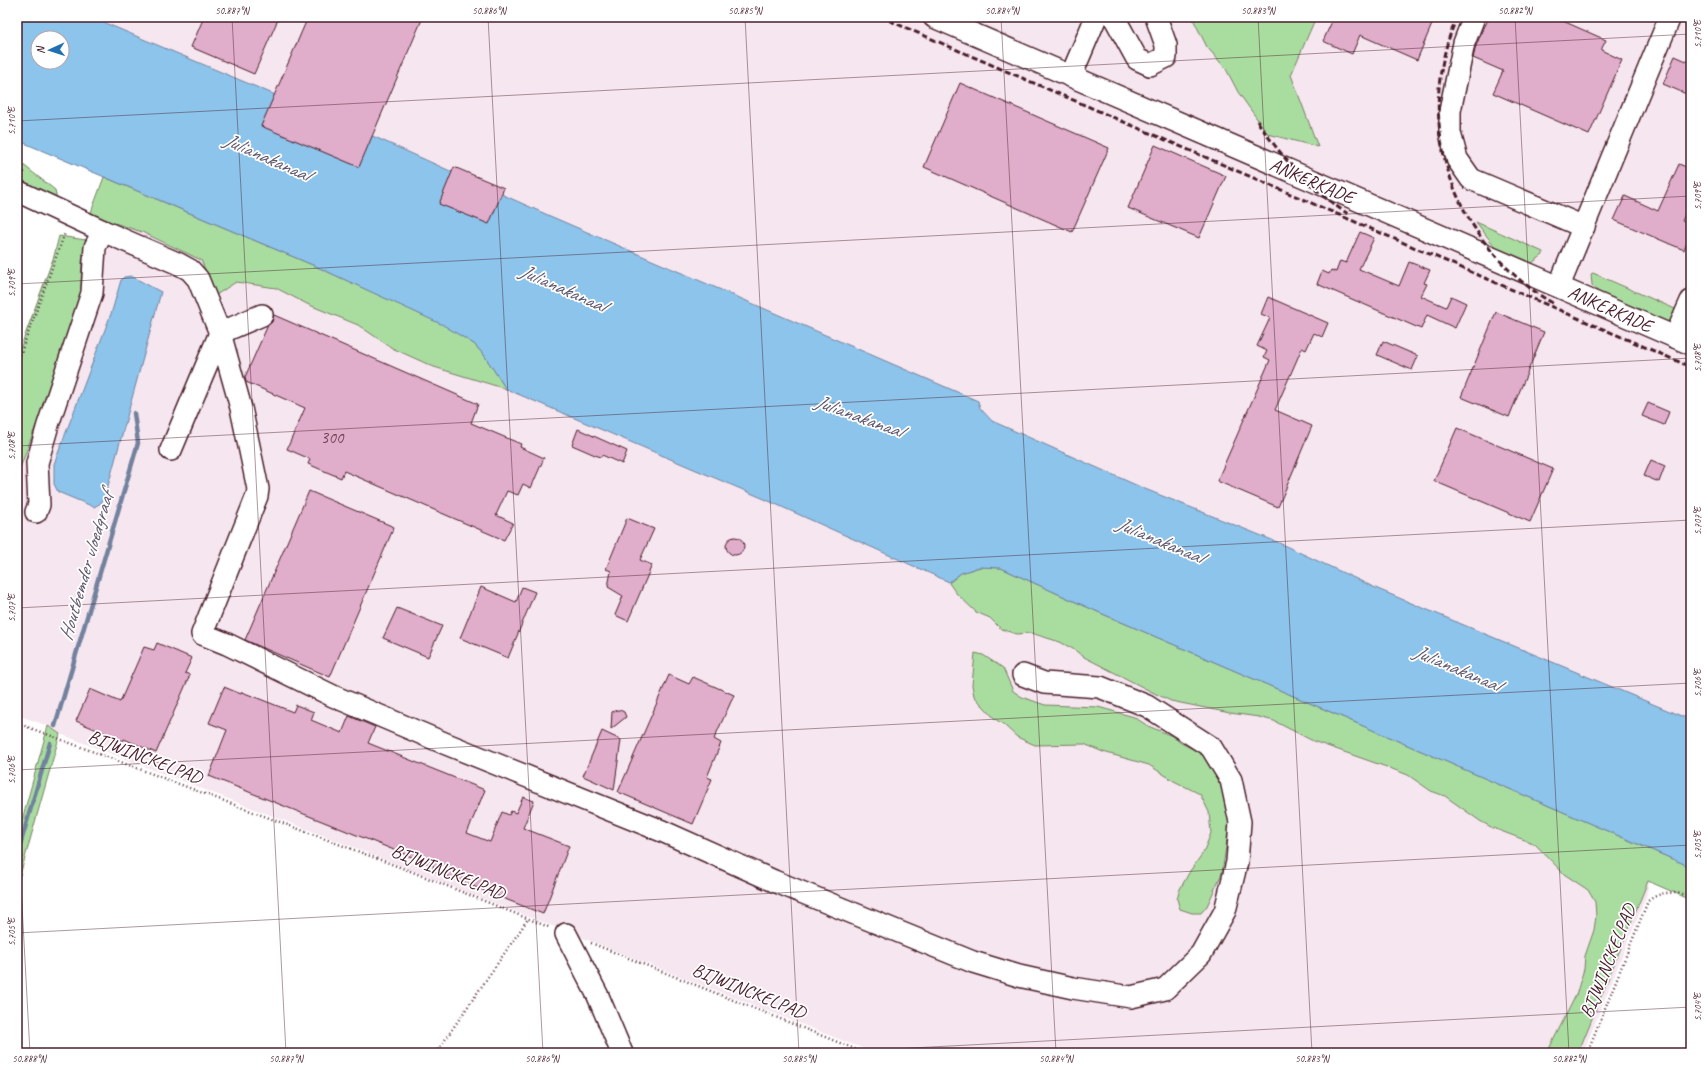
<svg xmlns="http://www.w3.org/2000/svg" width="1708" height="1070" font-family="Caveat,sans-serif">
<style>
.built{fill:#f6e6ef}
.green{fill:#a9dda0;stroke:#7a7e66}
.water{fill:#8cc4eb;stroke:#72829e;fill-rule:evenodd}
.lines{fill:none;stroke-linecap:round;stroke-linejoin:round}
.stream{stroke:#72829e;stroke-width:4.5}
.building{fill:#e0adcb;stroke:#4a1f2b}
.minor-casing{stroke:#4a1f2b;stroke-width:24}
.path{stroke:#4a1f2b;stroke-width:2.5;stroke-dasharray:1 3;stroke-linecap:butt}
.minor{stroke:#fff;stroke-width:21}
.rail{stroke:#4a1f2b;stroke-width:3;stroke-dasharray:6 3;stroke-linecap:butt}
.ticks{fill:none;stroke:#4a1f2b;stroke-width:1;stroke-opacity:0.45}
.labels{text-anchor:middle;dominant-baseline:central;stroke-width:3.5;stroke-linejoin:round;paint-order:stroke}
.number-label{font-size:17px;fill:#704253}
.street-label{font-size:19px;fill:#4a1f2b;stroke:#fff}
.water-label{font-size:20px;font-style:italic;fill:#61596e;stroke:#fff}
.neatline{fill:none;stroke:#4a1f2b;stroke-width:1.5}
.ticks-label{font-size:10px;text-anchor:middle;fill:#4a1f2b}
</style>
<rect width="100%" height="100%" fill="#fff"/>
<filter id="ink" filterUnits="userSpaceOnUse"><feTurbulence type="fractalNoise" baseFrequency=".025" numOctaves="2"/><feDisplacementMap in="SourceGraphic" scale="8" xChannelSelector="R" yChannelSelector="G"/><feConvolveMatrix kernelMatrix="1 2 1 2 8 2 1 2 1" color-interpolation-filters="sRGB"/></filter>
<g filter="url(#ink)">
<g class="built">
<path d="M91,17H1691V720L1380,590L1277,542L1145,489L992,421L980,408L978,401L550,216L377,138Z"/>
<path d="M104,177L177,209L506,389L762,498L948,582L961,573L1001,568L1098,612L1655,852L1646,897L1583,1053H874L340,842L60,734L48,726L17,715V476L43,404L81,281L90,215Z"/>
</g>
<g class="green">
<path d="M1192,17H1316L1291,75L1318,147L1268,134L1238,92L1226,69L1207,47Z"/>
<path d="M17,160L55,190L57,199L17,182Z"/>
<path d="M104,177L315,266L444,325L474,344L484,355L506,389L434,367L392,348L358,325L307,304L276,288L236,282L216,295L201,260L142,232L90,215Z"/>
<path d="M1476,222L1543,252V255L1529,265L1499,252Z"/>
<path d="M59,236L86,240L82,261L80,308L17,476V357L54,256Z"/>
<path d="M1593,273L1691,316V335L1600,294L1592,285L1591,274Z"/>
<path d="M980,567L1001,568L1098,612L1691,867V900L1648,881L1578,1053H1547L1576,995L1584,969L1585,956L1594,930L1596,916L1595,902L1588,890L1564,874L1535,844L1493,828L1480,821L1445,796L1431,791L1408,775L1395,770L1313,741L1274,721L1259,717L1230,713L1171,701L1156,694L1084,657L1073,649L1060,642L1031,633L1016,634L1001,629L990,618L976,612L956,593L949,583L961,573Z"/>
<path d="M975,653L983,655L1003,668L1013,691L1022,697L1045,705L1098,707L1134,717L1148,726L1172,736L1181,743L1202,754L1214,769L1222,787L1228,806L1229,827L1222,873L1207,906L1201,913H1192L1180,909L1177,899L1180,889L1190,871L1203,853L1211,833L1209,812L1200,794L1174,781L1149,765L1103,752L1084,744L1035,745L1017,737L1003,724L995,719L974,696L972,685Z"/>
<path d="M48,726L60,734L17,886V838Z"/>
</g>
<g class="water">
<path d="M17,17H91L377,138L550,216L978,401L980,408L992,421L1145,489L1277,542L1380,590L1691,720V867L1098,612L1001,568L979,567L961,573L949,582L762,498L506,389L484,355L474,344L443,325L315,266L17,140ZM38,38H62V62H38Z"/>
<path d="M131,276L161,292L105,497L101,503L94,507L58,492L54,484V464L112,311L121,280L124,277Z"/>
</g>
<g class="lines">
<g class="stream">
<path d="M55,726L138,443L134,413"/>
<path d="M17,855L50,743"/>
</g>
</g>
<g class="building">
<path d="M204,17H279L254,74L191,47Z"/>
<path d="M308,17H423L359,167L261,126Z"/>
<path d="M1334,17H1435L1417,60L1360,35L1352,54L1323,41Z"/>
<path d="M1489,17H1554L1606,40L1601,50L1622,60L1589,135L1493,93L1503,71L1473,58L1476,46L1484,26H1485Z"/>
<path d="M1675,56L1691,63V96L1663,84Z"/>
<path d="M960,83L1109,148L1072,232L924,167Z"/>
<path d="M1155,145L1226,176L1199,238L1128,208Z"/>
<path d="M1679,164L1691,169V201L1682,221L1691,225V233L1684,250L1614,220L1625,196L1658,211Z"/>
<path d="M454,167L504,188L489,224L439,204Z"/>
<path d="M1360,232L1374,238L1359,269L1399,286L1409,262L1430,270L1424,283L1427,284L1421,296L1446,307L1451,296L1466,303L1455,328L1427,315L1421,329L1317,284L1322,271L1329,274L1331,270L1336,272L1340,261L1346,263Z"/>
<path d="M1268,297L1328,323L1322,337L1314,333L1306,350L1302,348L1275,410L1312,426L1278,507L1217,481L1270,360L1264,357L1267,351L1257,346L1270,318L1261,314Z"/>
<path d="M1496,312L1544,332L1509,417L1461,397Z"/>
<path d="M274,315L478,404L471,423L521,444L520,447L544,458L531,488L523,484L518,495L507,491L496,515L513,523L504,540L344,471L341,478L308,464L310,459L287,449L305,408L246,382L245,377L268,325L272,322Z"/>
<path d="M1383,341L1418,356L1412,370L1377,355Z"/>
<path d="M1648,403L1669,412L1664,425L1642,416Z"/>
<path d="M1457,428L1553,469L1530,522L1434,481Z"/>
<path d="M578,429L627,451L622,464L602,455L601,457L595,455L572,445Z"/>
<path d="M1651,460L1665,466L1659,482L1644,476Z"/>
<path d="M309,491L394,527L330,677L245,640Z"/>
<path d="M627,518L654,529L640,560L652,565L628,621L615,615L623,596L608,587L611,571L606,569Z"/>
<circle cx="735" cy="546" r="9"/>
<path d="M481,587L516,602L522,587L535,592L508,658L460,638Z"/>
<path d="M397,608L442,626L428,657L383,638Z"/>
<path d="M157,643L192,658L185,673L190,675L156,753L124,739L123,741L76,721L90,689L120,702L144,647L154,650Z"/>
<path d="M669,675L689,684L693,677L734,695L714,739L721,743L707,777L712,779L693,824L618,792Z"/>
<path d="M224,687L241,694L242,692L293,712L296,705L314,712L311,720L342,733L349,716L375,727L368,743L485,790L467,833L490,842L502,812L509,815L511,811L516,813L523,797L534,801L523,828L569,846L543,914L432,870L434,866L209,776L227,730L209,723Z"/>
<path d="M617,710H620L624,712L626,717L611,729L612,712Z"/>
<path d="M602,731L621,740L614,790L583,776Z"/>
</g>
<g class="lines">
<g class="minor-casing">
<g id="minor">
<path d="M934,17L1691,344"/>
<path d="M1114,17L1137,59L1150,65L1166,57V45L1156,17"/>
<path d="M1474,17L1464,43L1450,111V133L1457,159L1471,179L1584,227"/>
<path d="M1071,76L1096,17"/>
<path d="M17,191L103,231L179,264L190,270L198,279L220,333L241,408L258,489L257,496L202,634L227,644L333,696L444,743L662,831L774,881L973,962L1019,976L1073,988L1131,997L1165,989L1201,954L1225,911L1237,862L1240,822L1231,780L1211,747L1147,706L1100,687L1044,683L1023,675"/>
<path d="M1559,286L1670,17"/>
<path d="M1675,337L1691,301"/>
<path d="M171,450L220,333L262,315"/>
<path d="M36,512L39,505L37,463L48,425L92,293L95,247L103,231"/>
<path d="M566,934L598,996L622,1053"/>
</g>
</g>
<g class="path">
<path d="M17,168L27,174"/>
<path d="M17,363L65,233"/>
<path d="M17,723L410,871L551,928"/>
<path d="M591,943L865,1053"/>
<path d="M436,1053L528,919"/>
<path d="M1587,1053L1648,901C1662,890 1675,892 1691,896"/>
</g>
<use href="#minor" class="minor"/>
<g class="rail">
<path d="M881,17L1691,367"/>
<path d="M1457,17C1410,124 1455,246 1554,304"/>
<path d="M1257,121C1285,161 1307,187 1348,214"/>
</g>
</g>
</g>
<path class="ticks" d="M232,17L286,1053M488,17L543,1053M745,17L799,1053M1001,17L1056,1053M1258,17L1312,1053M1515,17L1569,1053M17,121L1691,34M17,284L1691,196M17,446L1691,358M17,608L1691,520M17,770L1691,683M17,812L30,1053M17,933L1691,845M817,1053L1691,1007"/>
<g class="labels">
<g class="number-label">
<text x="332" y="437">300</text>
</g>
<g class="street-label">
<text transform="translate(1312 181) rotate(23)">ANKERKADE</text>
<text transform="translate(1610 309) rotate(24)">ANKERKADE</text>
<text transform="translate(145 757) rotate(21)">BIJWINCKELPAD</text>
<text transform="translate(448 872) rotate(22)">BIJWINCKELPAD</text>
<text transform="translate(1608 961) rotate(-68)">BIJWINCKELPAD</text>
<text transform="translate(749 991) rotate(22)">BIJWINCKELPAD</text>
</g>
<g class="water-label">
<text transform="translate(267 157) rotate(24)">Julianakanaal</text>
<text transform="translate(563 288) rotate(24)">Julianakanaal</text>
<text transform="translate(859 416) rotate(20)">Julianakanaal</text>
<text transform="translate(1160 540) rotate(23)">Julianakanaal</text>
<text transform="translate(86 566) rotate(-74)">Houtbemder vloedgraaf</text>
<text transform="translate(1457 668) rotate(23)">Julianakanaal</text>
</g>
</g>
<rect width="1708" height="1070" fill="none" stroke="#fff" stroke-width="44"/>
<g transform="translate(50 50) rotate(267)"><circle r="19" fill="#ffffff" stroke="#b7a5aa"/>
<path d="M0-3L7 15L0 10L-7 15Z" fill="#1f6fb2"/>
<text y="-6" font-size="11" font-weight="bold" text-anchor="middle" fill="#4a1f2b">N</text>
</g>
<rect x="22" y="22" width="1664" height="1026" class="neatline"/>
<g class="ticks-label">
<text x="232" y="14">50.887°N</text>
<text x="489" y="14">50.886°N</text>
<text x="745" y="14">50.885°N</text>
<text x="1002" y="14">50.884°N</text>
<text x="1258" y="14">50.883°N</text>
<text x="1515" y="14">50.882°N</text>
<text transform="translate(1697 34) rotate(-90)" y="4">5.710°E</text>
<text transform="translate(11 121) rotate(-90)" y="4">5.710°E</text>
<text transform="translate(1697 196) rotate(-90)" y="4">5.709°E</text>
<text transform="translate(11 283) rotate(-90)" y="4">5.709°E</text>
<text transform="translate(1697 358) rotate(-90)" y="4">5.708°E</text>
<text transform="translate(11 446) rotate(-90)" y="4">5.708°E</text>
<text transform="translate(1697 521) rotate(-90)" y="4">5.707°E</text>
<text transform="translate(11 608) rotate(-90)" y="4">5.707°E</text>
<text transform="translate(1697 683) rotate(-90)" y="4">5.706°E</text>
<text transform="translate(11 770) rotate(-90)" y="4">5.706°E</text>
<text transform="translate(1697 845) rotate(-90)" y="4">5.705°E</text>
<text transform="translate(11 932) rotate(-90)" y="4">5.705°E</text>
<text transform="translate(1697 1007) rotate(-90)" y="4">5.704°E</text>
<text x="29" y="1062">50.888°N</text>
<text x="286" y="1062">50.887°N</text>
<text x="542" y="1062">50.886°N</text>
<text x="799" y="1062">50.885°N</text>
<text x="1056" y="1062">50.884°N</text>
<text x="1312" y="1062">50.883°N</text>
<text x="1569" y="1062">50.882°N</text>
</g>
</svg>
